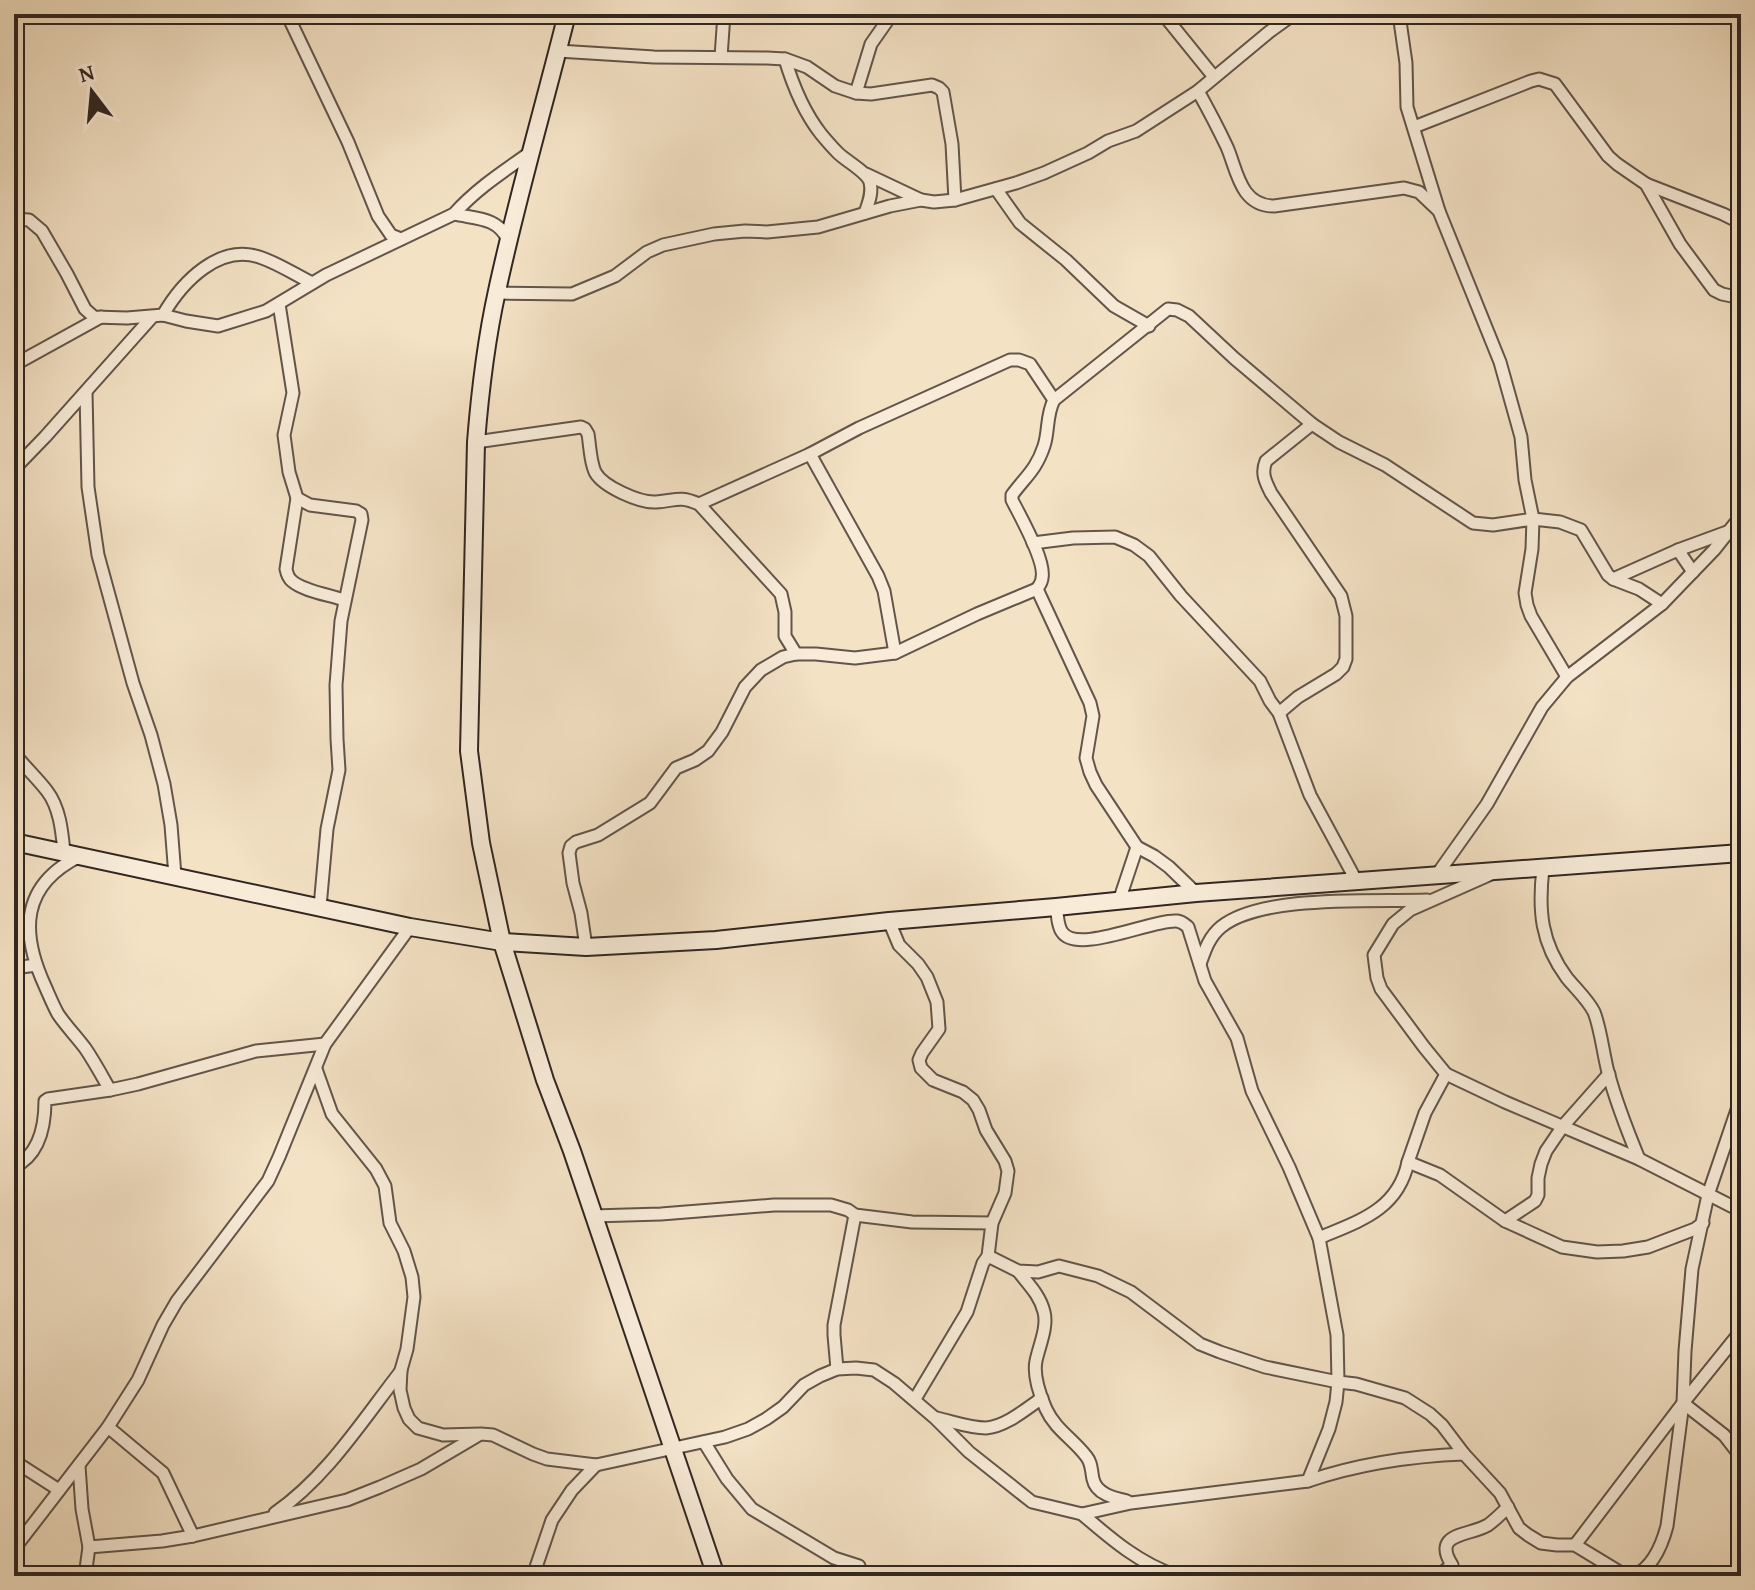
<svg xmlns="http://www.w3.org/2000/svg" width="1755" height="1590" font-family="'Gentium Book Plus',serif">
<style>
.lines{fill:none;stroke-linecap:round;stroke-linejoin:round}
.street-casing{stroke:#62554a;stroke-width:15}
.secondary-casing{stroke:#312621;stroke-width:20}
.street{stroke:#f8ecd9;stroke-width:11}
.secondary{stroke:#f8ecd9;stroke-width:16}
</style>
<rect width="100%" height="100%" fill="#f4e2c5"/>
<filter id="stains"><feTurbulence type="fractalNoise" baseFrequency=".0025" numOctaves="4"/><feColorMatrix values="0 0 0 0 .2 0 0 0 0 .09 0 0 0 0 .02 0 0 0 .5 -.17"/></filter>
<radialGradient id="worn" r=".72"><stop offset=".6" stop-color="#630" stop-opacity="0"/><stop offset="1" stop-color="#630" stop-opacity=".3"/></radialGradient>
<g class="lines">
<g class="street-casing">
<g id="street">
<path d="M287,14L348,142L378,216L391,235L401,239"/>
<path d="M1163,14L1214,77"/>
<path d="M558,51L654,57L767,58L785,59L807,67L835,86L856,93L871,44L892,14"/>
<path d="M721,57L724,14"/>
<path d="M785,59C793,86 803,111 821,134C826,140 832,147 838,153C846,161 867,172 870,182C873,193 868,204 865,213"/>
<path d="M1198,91C1208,109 1218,128 1227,147C1237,170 1240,206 1274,206L1404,188L1419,192L1439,211L1407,107L1406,63L1399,14"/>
<path d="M856,93L871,94L932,85L939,88L943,92L952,144L955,200"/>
<path d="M1414,127L1531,81L1539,79L1555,84L1608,156L1617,164L1646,184L1680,244L1714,290L1722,294L1741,298"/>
<path d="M866,174L921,200"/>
<path d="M1646,184L1723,214L1741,223"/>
<path d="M996,189L1020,223L1066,260L1114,306L1149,326"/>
<path d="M454,214C476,219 498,217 508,240"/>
<path d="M14,219L29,220L42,231L67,274L85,309L94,317L127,318L163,315L186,321L218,326L266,311L326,275L454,214C476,189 504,171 531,152"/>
<path d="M496,293L572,294L615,276L647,252L663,245L714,234L745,231L767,232L818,227L890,206L921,200L934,202L955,200L1016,183L1044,173L1088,153L1108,141L1136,131L1198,91L1269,32L1294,14"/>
<path d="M279,304L293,393L284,435L289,472L297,498L310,505L356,511L361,514L362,520L341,621L336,685L337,739L339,770L327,829L320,907"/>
<path d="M163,315C182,282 220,242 262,258C279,264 296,275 312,283"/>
<path d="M14,365L101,317"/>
<path d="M86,392L88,487L98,555L133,683L151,735L164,784L171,825L175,876"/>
<path d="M476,442L581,427L585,429L588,434C590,446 590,461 595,472C603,487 640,503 656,502C676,501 678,495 699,504L781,594L785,612V636L796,654"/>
<path d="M810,454L859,428L1010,360H1019L1030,364L1054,400"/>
<path d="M14,469L45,437L152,317"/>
<path d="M297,498L286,569C287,574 288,578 292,581C303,591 330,595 344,600"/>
<path d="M699,504L810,454L878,576L884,591L895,653"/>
<path d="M1033,543L1073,538L1115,537L1134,545L1149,556L1181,596L1260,681L1270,701L1279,713L1310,795L1357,882"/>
<path d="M1678,550L1693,572"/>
<path d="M1613,579L1678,550L1727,532"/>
<path d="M1567,677L1531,616L1527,605L1525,593L1532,549L1533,519L1560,522L1581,530L1608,575L1613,579L1639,589L1662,604"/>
<path d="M1279,713L1298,697L1336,674L1343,667L1346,659V616L1341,596L1271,493C1265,481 1261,473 1266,461L1312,424"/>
<path d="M14,753C24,766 37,778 47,791C60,808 62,832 64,852"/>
<path d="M80,856C21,885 20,932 45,986C49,995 53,1005 58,1014C66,1026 76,1036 85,1048C94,1061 102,1076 110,1090"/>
<path d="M1543,868C1538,911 1541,943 1567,978C1576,989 1588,1000 1594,1012C1601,1030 1603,1053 1608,1072C1616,1102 1627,1130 1639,1159"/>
<path d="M1436,876L1487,804L1542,707L1567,677L1662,604L1714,550L1741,516"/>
<path d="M1196,893L1169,867L1154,856L1137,847L1096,785L1090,772L1086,758L1093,716L1090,703L1037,589C1039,586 1042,582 1042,578C1046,561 1020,516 1012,500V495C1026,476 1036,470 1044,446C1049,431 1046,415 1054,400L1168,309L1177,310L1189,316L1234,358L1312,424L1339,442L1385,465L1473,523L1493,525L1533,519L1525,480L1521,437L1500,362L1439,211"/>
<path d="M1119,901L1137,847"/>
<path d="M1056,907C1058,915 1057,925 1062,932C1077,955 1153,919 1177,921C1183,922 1184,924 1188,927L1205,981L1237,1038L1252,1091L1289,1167L1319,1238L1337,1335L1338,1382L1336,1402L1329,1429L1308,1481L1131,1503L1082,1514C1111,1539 1140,1564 1177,1576"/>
<path d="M889,921L899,945L918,964L927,977L937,1002L939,1029L922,1053L919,1060L921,1068L933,1080L963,1092L973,1100L979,1110L986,1130L1005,1161L1008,1171L1005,1193L992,1223L988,1256L983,1263L967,1312L915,1399"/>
<path d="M586,947L581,913L573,883L569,853L571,846L576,842L598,835L650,803L676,768L695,760L708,751L722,732L745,687L761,670L783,657L796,654H816L855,658L895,653L977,614L1037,589"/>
<path d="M1200,964C1205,950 1209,937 1221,927C1261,894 1376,902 1427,900"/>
<path d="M14,968L36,965"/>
<path d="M316,1069L332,1114L376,1169L385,1186L390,1223L404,1251L412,1277L414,1297L407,1349L401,1370L400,1390L404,1408L409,1419L418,1428L443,1435L481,1434L493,1435L533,1454L547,1459L596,1465L725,1437L748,1429L766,1419L783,1407L804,1385L820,1376L837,1369L856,1368L874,1370L894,1383L935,1418L969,1452L1032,1502L1082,1514"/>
<path d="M1446,1074L1505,1102L1639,1159L1741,1211"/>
<path d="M1408,1162L1425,1113L1446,1074L1424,1047L1381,989L1377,978L1374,955L1393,924L1410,910L1489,875"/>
<path d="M14,1167C39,1155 45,1127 45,1101L48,1099L110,1090L138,1084L256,1051L325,1044"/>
<path d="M593,1216L661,1214L774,1205H831L848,1210L855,1215L912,1222L992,1223"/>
<path d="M1505,1221L1535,1201L1538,1195V1178L1541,1164L1546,1151L1563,1126L1609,1074"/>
<path d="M1319,1238C1359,1221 1398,1210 1408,1162L1440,1175L1505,1221L1562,1247L1597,1252L1623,1251L1648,1247L1695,1229L1703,1223"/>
<path d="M988,1256L1018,1271L1038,1272L1059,1266L1098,1276L1131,1292L1200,1344L1220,1352L1265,1367L1338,1382L1356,1384L1405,1398L1430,1414L1442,1425L1464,1454L1500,1493L1519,1528L1528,1535L1541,1543L1557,1545H1575L1626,1576"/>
<path d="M1018,1271C1028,1284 1040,1295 1044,1312C1048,1327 1039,1346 1036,1361C1033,1375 1040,1396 1046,1409C1055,1429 1073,1439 1086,1456C1092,1463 1091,1470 1093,1479C1096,1494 1114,1498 1127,1501"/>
<path d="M837,1369L834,1335V1325L855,1215"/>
<path d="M1683,1403L1724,1435L1741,1457"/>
<path d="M936,1418C951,1421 969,1428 986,1428C1005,1427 1026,1409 1042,1398"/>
<path d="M108,1427L163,1473L193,1536"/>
<path d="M704,1442L727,1479L752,1509L834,1558L859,1566"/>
<path d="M14,1461L59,1490"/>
<path d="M79,1466L82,1509L89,1547L85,1576"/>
<path d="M1308,1481C1358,1464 1411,1456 1464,1454"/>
<path d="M275,1513C327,1477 362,1421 401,1371"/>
<path d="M1575,1545L1683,1403L1741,1331"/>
<path d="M89,1547L162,1541L193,1536L347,1500L380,1487L421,1469L477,1436"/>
<path d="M14,1549L108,1427L138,1380L163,1325L177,1301L268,1181L279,1157L325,1044L410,927"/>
<path d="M533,1576L552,1520L572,1490L596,1465"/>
<path d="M1438,1576L1452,1565C1431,1532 1470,1536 1488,1525C1495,1520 1502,1513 1508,1507"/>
<path d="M1634,1576C1653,1567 1662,1545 1667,1526L1683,1403L1685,1351L1692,1269L1708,1195L1741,1098"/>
</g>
</g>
<g class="secondary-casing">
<g id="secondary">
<path d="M567,14C544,106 517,198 497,291C486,341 480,392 476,442L469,751L481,843L502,942L545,1080L572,1151L716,1576"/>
<path d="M14,842L410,927L502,942L586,947L716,940L889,921L1056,907L1196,893L1741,853"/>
</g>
</g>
<use href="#street" class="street"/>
<use href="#secondary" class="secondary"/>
</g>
<rect width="1755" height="1590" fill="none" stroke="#f4e2c5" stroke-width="48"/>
<rect x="16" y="16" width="1723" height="1558" fill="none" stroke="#312621" stroke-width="4"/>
<rect x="24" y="24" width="1707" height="1542" fill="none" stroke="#312621" stroke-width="2"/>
<g transform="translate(92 92) rotate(344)" stroke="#f8ecd9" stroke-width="6" paint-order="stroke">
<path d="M0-6L14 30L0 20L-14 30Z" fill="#312621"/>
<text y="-12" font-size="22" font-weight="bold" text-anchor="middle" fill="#312621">N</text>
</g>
<rect width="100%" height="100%" filter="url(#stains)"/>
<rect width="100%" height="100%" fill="url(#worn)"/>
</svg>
